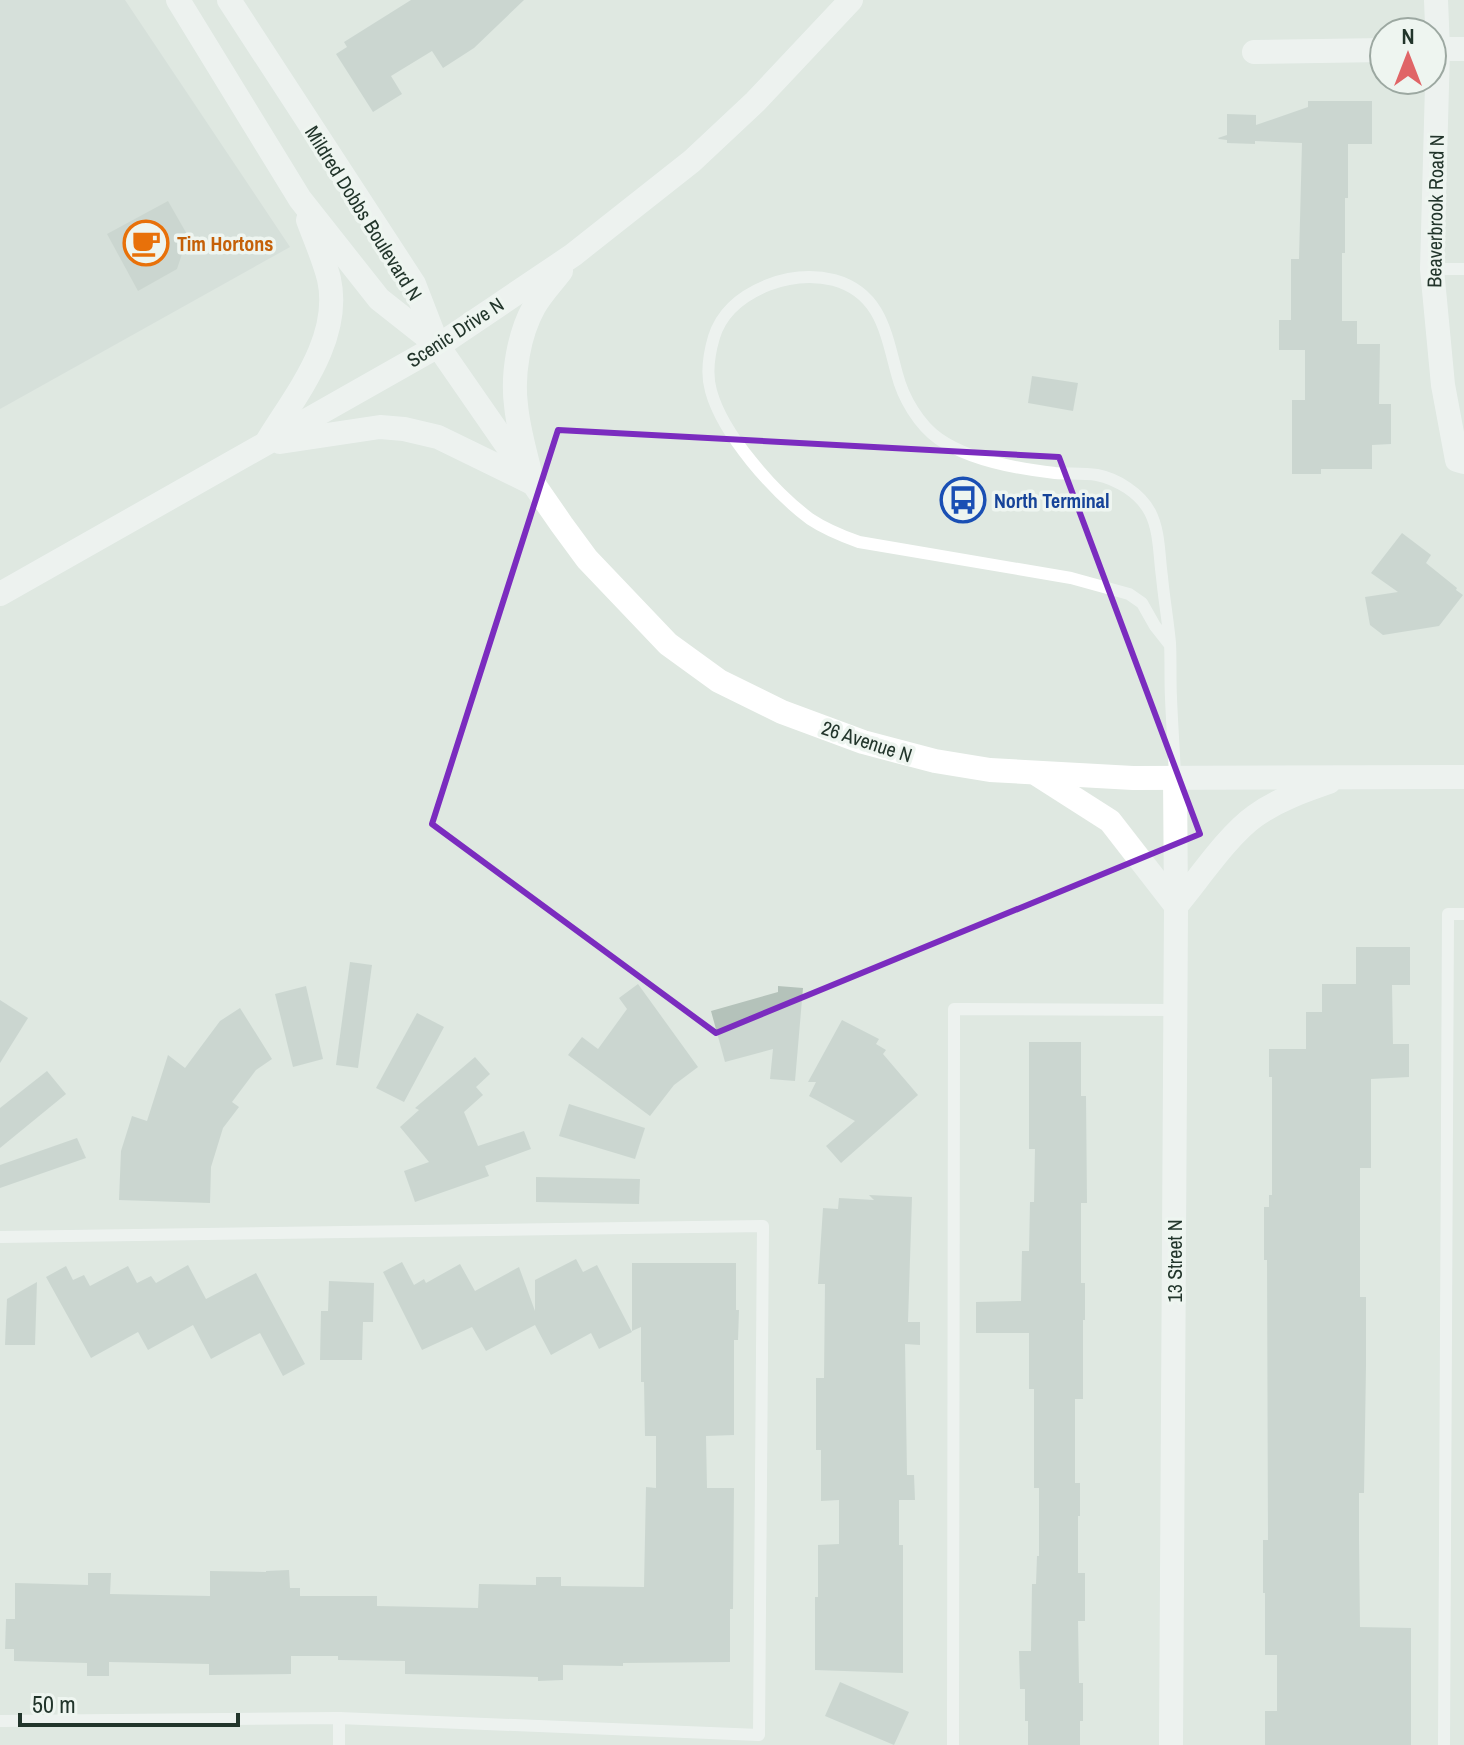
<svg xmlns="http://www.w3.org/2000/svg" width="1464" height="1745" font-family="'Archivo Narrow',sans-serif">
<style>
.built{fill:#cdd7d0}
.building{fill:#b4c2ba}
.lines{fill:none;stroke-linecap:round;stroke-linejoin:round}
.lane{stroke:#fff;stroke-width:12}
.street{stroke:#fff;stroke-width:24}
.secondary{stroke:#fff;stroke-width:24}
.marked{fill:none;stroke:#7b2cbf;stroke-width:6;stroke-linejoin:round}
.labels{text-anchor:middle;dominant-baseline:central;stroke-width:7;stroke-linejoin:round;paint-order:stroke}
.street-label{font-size:20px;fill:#22352b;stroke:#eef5f0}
.food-label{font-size:20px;font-weight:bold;fill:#c56008;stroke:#eef5f0;text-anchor:start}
.transit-label{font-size:20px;font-weight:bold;fill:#164399;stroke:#eef5f0;text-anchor:start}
</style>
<rect width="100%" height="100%" fill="#dfe8e1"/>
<path class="built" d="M0,0H125L290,247L0,409Z"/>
<g class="building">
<path d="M411,0H524L474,48L443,68L432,51L391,76L402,94L373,112L336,54L347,47L344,42Z"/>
<path d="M1308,101H1372V144H1348V198H1345V253H1342V321H1357V344H1380L1379,404H1391V444L1372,445V469H1321V474H1292V400H1305V350H1279V320H1291V259H1299L1302,143L1255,141V144L1227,143V140L1219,139L1218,138L1227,135V114L1256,115V125L1308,107Z"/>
<path d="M168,201L188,236L177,269L138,291L107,234Z"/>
<path d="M1032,376L1078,383L1073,411L1028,403Z"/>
<path d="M1402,533L1431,555L1426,563L1457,588L1456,590L1463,595L1439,626L1383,635L1370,625L1365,597L1398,592L1371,573Z"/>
<path d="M1356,947H1410V985H1392L1393,1044H1409V1077L1371,1079V1168H1360V1297H1366V1366L1364,1493H1359V1540L1360,1627L1411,1628V1745H1265V1711H1277V1655H1265V1593H1263V1540H1268L1267,1260H1264V1207H1269V1195H1272V1077H1269V1049H1306V1012H1322V984H1356Z"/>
<path d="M350,962L372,965L358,1068L336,1065Z"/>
<path d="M638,984L698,1067L674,1085L650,1116L568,1055L582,1037L598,1049L627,1009L619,998Z"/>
<path d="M306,986L323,1059L293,1067L275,994Z"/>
<path d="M778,986L803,988L795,1081L770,1079L773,1049L725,1062L711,1011L778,992Z"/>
<path d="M0,1000L28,1018L0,1063Z"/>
<path d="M240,1008L272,1059L256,1070L232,1102L239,1107L223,1128L211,1167L210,1203L119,1200L121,1151L132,1116L147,1121L168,1055L185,1068L220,1021Z"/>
<path d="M417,1013L444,1027L404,1102L376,1088Z"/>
<path d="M842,1020L879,1039L876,1044L886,1050L883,1054L918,1095L841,1163L826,1146L855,1121L809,1096L816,1082H808Z"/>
<path d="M1029,1042H1081V1096H1086L1087,1203H1081V1283H1085V1320H1083V1399H1075V1483H1080V1516H1078V1573H1085V1621H1078L1079,1683H1083V1721H1080V1745H1028V1721H1025V1689H1020L1019,1651H1031L1032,1584H1036L1037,1556H1039V1488H1034V1389H1029V1333H976V1302L1021,1301L1022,1251H1029L1030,1202H1034L1035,1149H1029Z"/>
<path d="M475,1057L490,1074L476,1087L483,1095L464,1112L478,1146L524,1131L531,1149L485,1166L489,1176L415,1202L404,1171L429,1162L400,1127L419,1110L415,1108Z"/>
<path d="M47,1071L66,1094L0,1148V1108Z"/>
<path d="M569,1104L645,1128L635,1159L559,1136Z"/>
<path d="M77,1138L86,1158L0,1188V1165Z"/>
<path d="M536,1177L640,1179L639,1204L536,1202Z"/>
<path d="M869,1195L912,1197L908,1322H920V1345L905,1344L907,1475H914L915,1500H899V1545H903V1673L815,1670V1597H818V1545L839,1544V1500L821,1501V1450H816V1378H824L825,1284H818L823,1208L838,1209L839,1198L874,1200Z"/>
<path d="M576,1259L583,1272L597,1265L632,1332L599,1349L591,1333L551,1355L535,1325L486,1351L472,1327L422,1350L383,1272L402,1262L414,1285L424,1279L426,1283L460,1264L475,1291L519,1267L535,1311V1280Z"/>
<path d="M632,1263H736V1310H739L738,1340H734V1435L706,1436L707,1488H734L733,1609H730V1662L623,1663V1666L563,1665V1680L538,1681V1677L405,1674V1661L338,1660V1656H291V1674L209,1675V1664L109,1662V1676H87V1663L14,1661V1649H5L6,1619H15V1583L88,1585V1573H111L110,1594L210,1596V1571L266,1572V1571L289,1570L290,1588H300V1596H377V1606L478,1608L479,1584L536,1585V1577H561V1586L644,1587L646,1487L656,1488V1436H645L644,1382H641V1327L632,1331Z"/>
<path d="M188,1265L206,1299L256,1273L305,1364L283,1376L260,1333L211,1359L193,1325L148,1350L138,1332L91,1358L46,1277L66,1266L73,1280L84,1275L90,1286L128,1266L137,1283L151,1276L156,1283Z"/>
<path d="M329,1281L374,1283L373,1322H363L362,1360H320L321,1311H328Z"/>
<path d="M37,1282L35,1345H5L7,1299Z"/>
<path d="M840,1682L909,1712L894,1745L825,1716Z"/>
</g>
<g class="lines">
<g class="lane">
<path d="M1432,269H1464"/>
<path d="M1170,645L1155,626L1142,603L1129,594L1071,578L859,542C842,536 825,529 810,519C774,492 723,435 711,391C706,374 709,354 714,337C722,311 743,295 768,285C789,277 813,275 834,280C881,293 886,334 897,374C903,398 919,425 939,439C969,460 1019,469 1055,473C1069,474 1083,473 1097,475C1117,479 1140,493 1150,512C1160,531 1159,557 1162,577C1164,599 1168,621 1170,643C1171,661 1170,680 1171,698C1172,724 1174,750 1175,777"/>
<path d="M0,1237L763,1226L759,1735L339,1718L0,1721"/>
<path d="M339,1718V1745"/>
<path d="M953,1745L954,1009L1176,1010"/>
<path d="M1444,1745L1448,914H1464"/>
</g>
<g class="street">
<path d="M1436,0L1438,49L1432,269L1443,385L1457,460L1464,462"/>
<path d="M1432,49H1464"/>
<path d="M1254,52L1384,50"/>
</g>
<g class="secondary">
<path d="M178,0L300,199L379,299L436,344"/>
<path d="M229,0L414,284L438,346L562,525L587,559L668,644L719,681L782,712L863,742L935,761L990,770L1133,778L1464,777"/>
<path d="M268,440C297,393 342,338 329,279C324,259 315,239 308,220"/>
<path d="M280,442L380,427L404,429L438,437L530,482"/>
<path d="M530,473C525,451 518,428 516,405C512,374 519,334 534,307C541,294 552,283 561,271"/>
<path d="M0,594L438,346L573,255L692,161L755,102L851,0"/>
<path d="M1038,775L1110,821L1176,906"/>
<path d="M1176,906C1198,880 1228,835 1255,816C1277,800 1303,791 1329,782"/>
<path d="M1171,1745L1176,906L1175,777"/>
</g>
</g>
<path d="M0 0H1464V1745H0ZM558,430L1059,457L1200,834L716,1033L432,824Z" fill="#dfe8e1" fill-opacity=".55" fill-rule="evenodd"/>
<path class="marked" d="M558,430L1059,457L1200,834L716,1033L432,824Z"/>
<defs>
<g id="cafe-ring" transform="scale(2.3)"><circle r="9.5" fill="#eef5f0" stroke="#e8710a" stroke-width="1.5"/><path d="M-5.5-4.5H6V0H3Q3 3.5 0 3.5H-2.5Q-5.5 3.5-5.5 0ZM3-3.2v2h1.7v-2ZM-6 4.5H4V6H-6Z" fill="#e8710a"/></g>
<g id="bus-ring" transform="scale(2.3)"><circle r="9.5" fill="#eef5f0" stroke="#1a4fb4" stroke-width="1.5"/><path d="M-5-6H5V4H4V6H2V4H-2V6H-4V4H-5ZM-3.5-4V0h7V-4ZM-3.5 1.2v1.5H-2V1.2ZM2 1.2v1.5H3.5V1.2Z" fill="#1a4fb4"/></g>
</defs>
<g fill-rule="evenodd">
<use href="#cafe-ring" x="146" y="243"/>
<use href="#bus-ring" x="963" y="500"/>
</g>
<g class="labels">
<g class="street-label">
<text transform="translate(1435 211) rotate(-89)">Beaverbrook Road N</text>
<text transform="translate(364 213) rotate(58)">Mildred Dobbs Boulevard N</text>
<text transform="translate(455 332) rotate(-33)">Scenic Drive N</text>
<text transform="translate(867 741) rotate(18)">26 Avenue N</text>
<text transform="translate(1174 1261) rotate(-90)">13 Street N</text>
</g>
<g class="food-label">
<text x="177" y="243">Tim Hortons</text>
</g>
<g class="transit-label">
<text x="994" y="500">North Terminal</text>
</g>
</g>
<g transform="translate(1408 56)"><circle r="38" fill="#eef5f0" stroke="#9ca8a1" stroke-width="2"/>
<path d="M0-6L14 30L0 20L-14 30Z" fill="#e06567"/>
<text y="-12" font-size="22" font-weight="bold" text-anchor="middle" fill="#22352b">N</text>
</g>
<path d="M20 1713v12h218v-12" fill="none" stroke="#22352b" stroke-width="4"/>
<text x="32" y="1713" font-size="24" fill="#22352b" stroke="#eef5f0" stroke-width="6" paint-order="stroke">50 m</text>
</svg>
